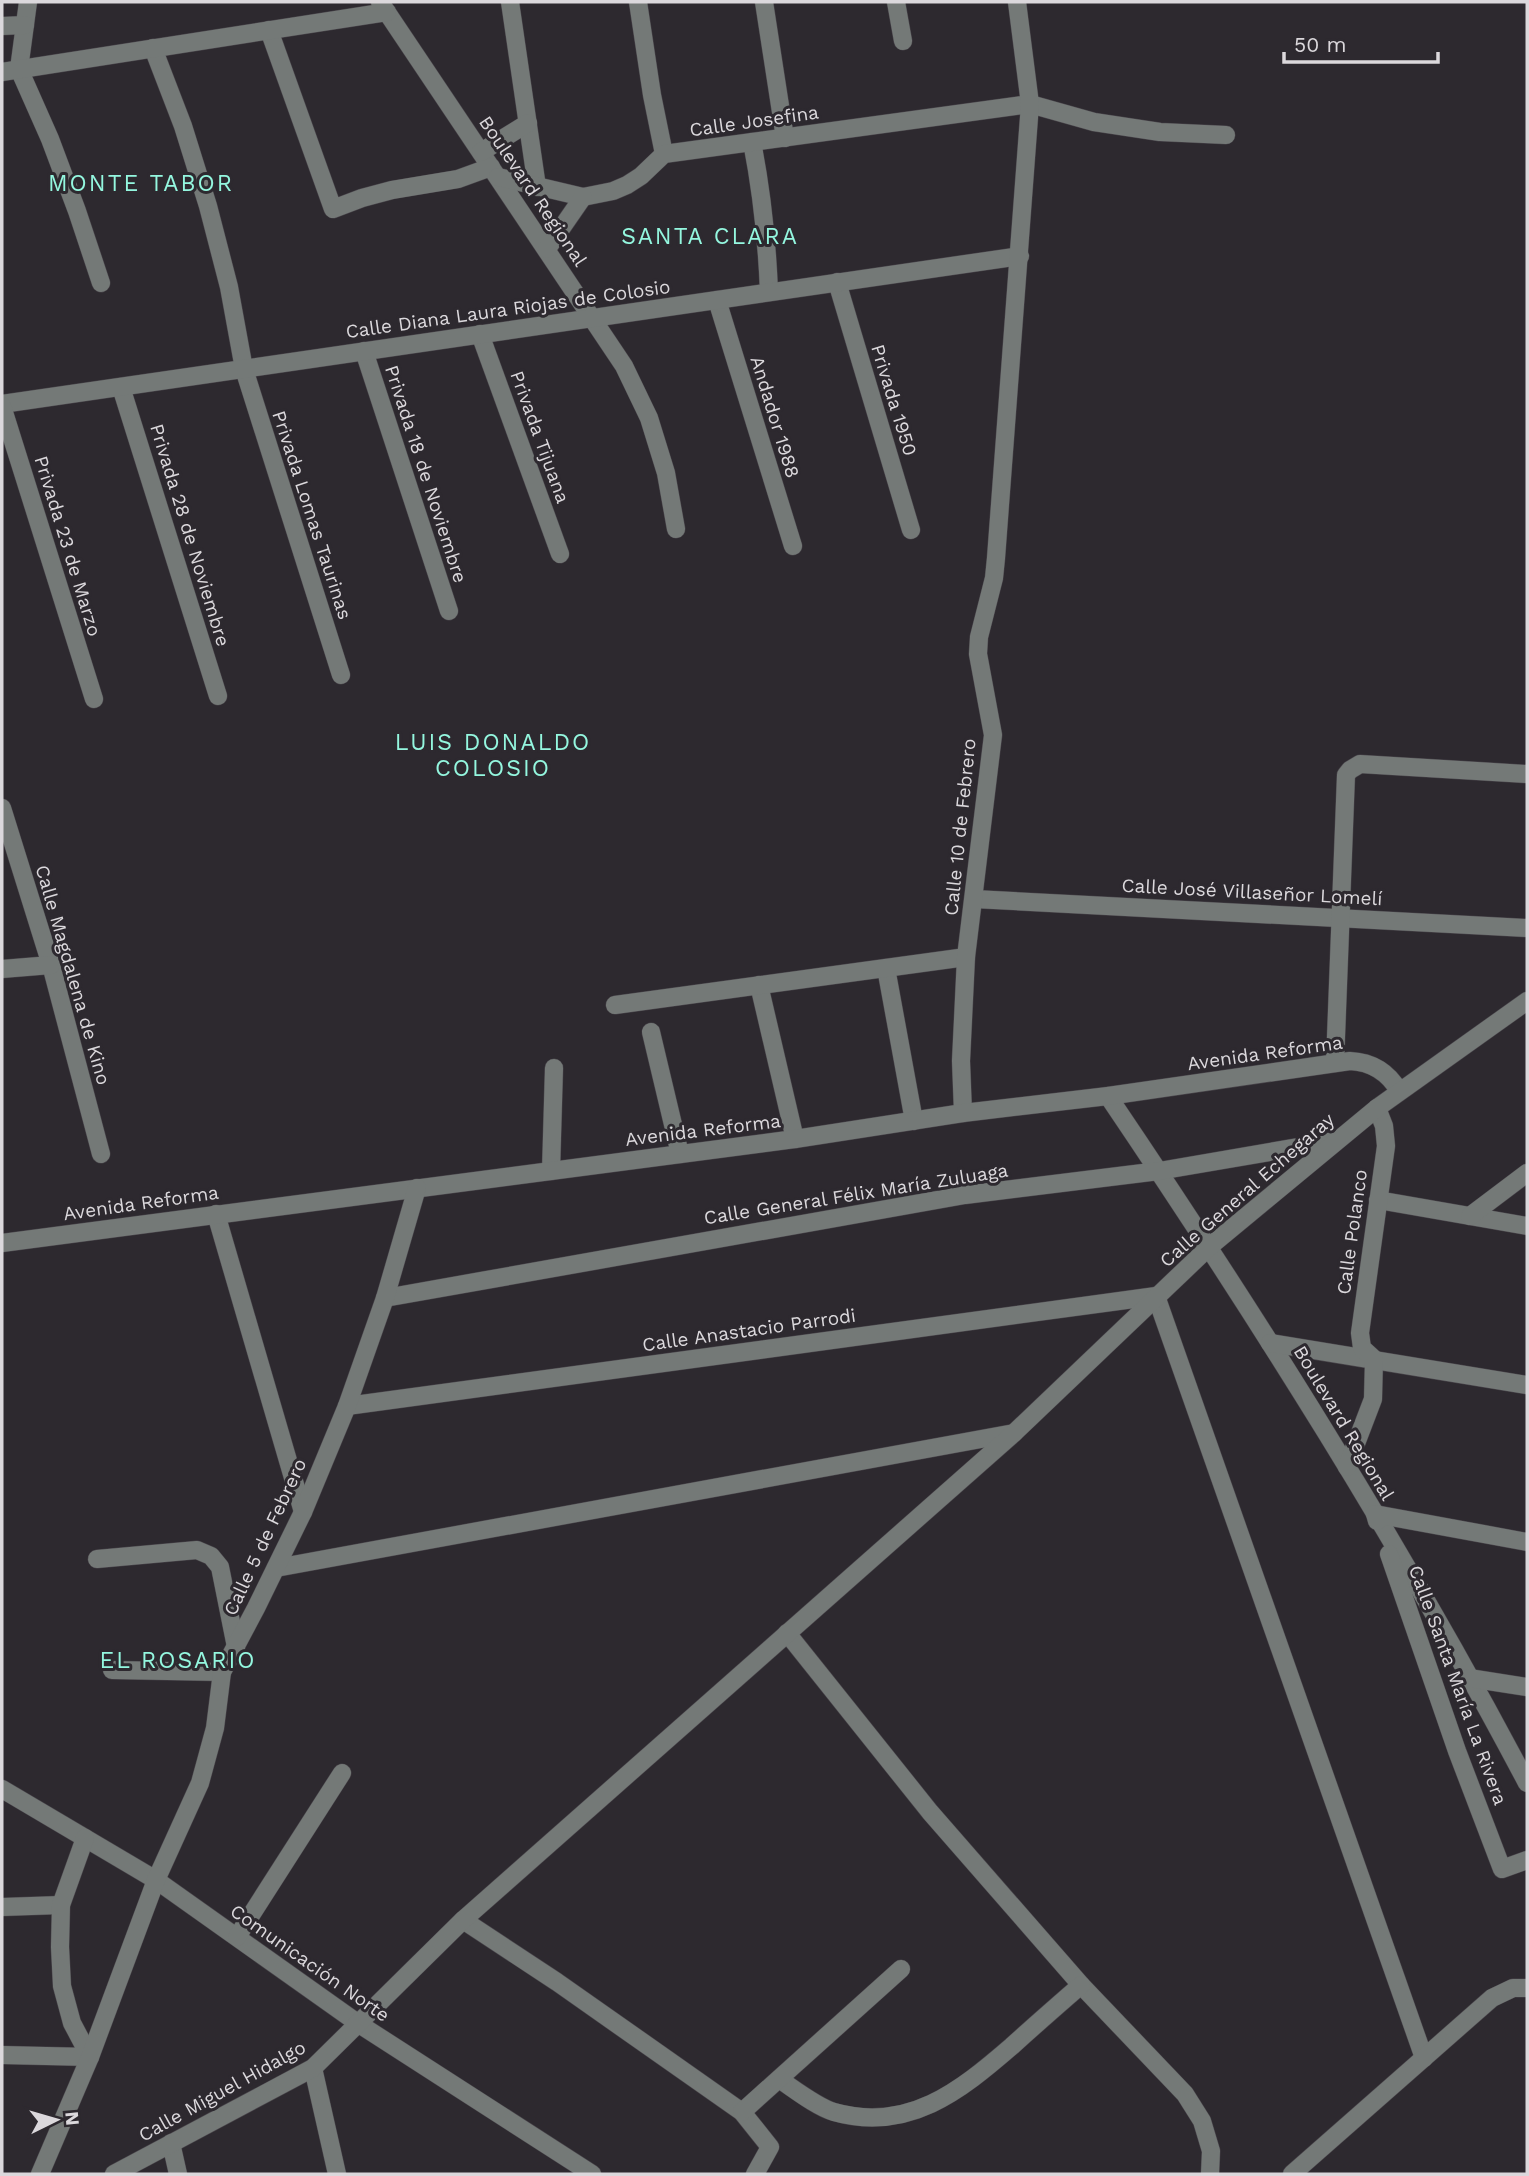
<svg xmlns="http://www.w3.org/2000/svg" width="1529" height="2176" font-family="'Work Sans',sans-serif">
<style>
.lines{fill:none;stroke-linecap:round;stroke-linejoin:round}
.minor-casing{stroke:#49454b;stroke-width:19}
.minor{stroke:#747977;stroke-width:18}
.labels{text-anchor:middle;dominant-baseline:central;stroke-width:6;stroke-linejoin:round;paint-order:stroke}
.street-label{font-size:19px;fill:#dbd8dc;stroke:#2d292f}
.quarter-label{font-size:23px;letter-spacing:2px;fill:#94f7df;stroke:#2d292f}
</style>
<rect width="100%" height="100%" fill="#2d292f"/>
<g class="lines">
<g class="minor-casing">
<g id="minor">
<path d="M28,2L19,69L50,139L77,211L101,283"/>
<path d="M380,2L624,366L649,418L666,473L676,529"/>
<path d="M510,2L537,187"/>
<path d="M638,2L652,95L664,154"/>
<path d="M764,2L785,138"/>
<path d="M896,2L903,41"/>
<path d="M2,26L25,25"/>
<path d="M269,30L333,209L362,198L392,190L458,179L491,167"/>
<path d="M153,48L183,126L208,206L229,287L244,369L341,675"/>
<path d="M2,72L387,12"/>
<path d="M752,142C762,193 767,241 769,292"/>
<path d="M481,152L528,123"/>
<path d="M498,177L583,197L613,191L627,185L641,176L664,154L1030,104L1094,122L1160,132L1226,135"/>
<path d="M547,249L583,197"/>
<path d="M837,282L911,530"/>
<path d="M717,300L793,546"/>
<path d="M480,334L560,554"/>
<path d="M364,351L449,611"/>
<path d="M121,387L218,696"/>
<path d="M2,404L1020,256"/>
<path d="M2,406L94,699"/>
<path d="M2,808L51,965L101,1154"/>
<path d="M974,899L1527,928"/>
<path d="M886,968L914,1121"/>
<path d="M2,969L51,965"/>
<path d="M759,985L795,1139"/>
<path d="M615,1005L966,957"/>
<path d="M651,1032L680,1154"/>
<path d="M1335,1063L1346,775L1350,770L1360,764L1527,774"/>
<path d="M1108,1096C1258,1318 1402,1546 1527,1783"/>
<path d="M963,1113L961,1061L966,957L993,735L978,654L979,637L994,578L996,558L1030,104L1017,2"/>
<path d="M551,1171L554,1068"/>
<path d="M1378,1200L1527,1226"/>
<path d="M216,1214L303,1512"/>
<path d="M1470,1216L1527,1173"/>
<path d="M2,1243L795,1139L963,1113L1108,1096L1350,1061C1371,1062 1388,1072 1399,1091"/>
<path d="M385,1298L965,1195L1159,1171L1333,1141"/>
<path d="M1270,1343L1527,1385"/>
<path d="M347,1406L1156,1296L1424,2058"/>
<path d="M1347,1467L1373,1399L1374,1359L1362,1348L1360,1333L1386,1146L1384,1126L1377,1108"/>
<path d="M1377,1521L1375,1514L1527,1542"/>
<path d="M1389,1554L1457,1751L1502,1869L1527,1860"/>
<path d="M97,1559L197,1550L211,1556L220,1567L236,1647"/>
<path d="M276,1568L1014,1433"/>
<path d="M787,1633L930,1812L1081,1985L1185,2094L1202,2121L1211,2151L1210,2174"/>
<path d="M112,1670L222,1672"/>
<path d="M1469,1678L1527,1687"/>
<path d="M2,1789L156,1880L359,2024L592,2174"/>
<path d="M2,1907L61,1905"/>
<path d="M463,1920L557,1982L742,2112L770,2147L755,2174"/>
<path d="M237,1937L342,1773"/>
<path d="M2,2055L90,2057L72,2023L62,1986L60,1947L61,1905L85,1838"/>
<path d="M313,2068L337,2174"/>
<path d="M779,2079C794,2089 817,2107 834,2112C908,2133 960,2091 1012,2046C1035,2025 1058,2005 1081,1985"/>
<path d="M742,2112L901,1969"/>
<path d="M171,2143L178,2174"/>
<path d="M40,2174L90,2057L156,1880L200,1783L215,1728L222,1672L256,1608L303,1512L347,1406L385,1298L417,1188"/>
<path d="M114,2174L313,2068L463,1920L1014,1433L1209,1247L1377,1108L1527,1001"/>
<path d="M1292,2174L1492,1998L1513,1988H1527"/>
</g>
</g>
<use href="#minor" class="minor"/>
</g>
<g class="labels">
<g class="street-label">
<text transform="translate(754 121) rotate(-8)">Calle Josefina</text>
<text transform="translate(533 191) rotate(56)">Boulevard Regional</text>
<text transform="translate(508 309) rotate(-8)">Calle Diana Laura Riojas de Colosio</text>
<text transform="translate(894 400) rotate(73)">Privada 1950</text>
<text transform="translate(775 417) rotate(73)">Andador 1988</text>
<text transform="translate(540 437) rotate(70)">Privada Tijuana</text>
<text transform="translate(426 474) rotate(72)">Privada 18 de Noviembre</text>
<text transform="translate(312 515) rotate(72)">Privada Lomas Taurinas</text>
<text transform="translate(190 535) rotate(73)">Privada 28 de Noviembre</text>
<text transform="translate(68 546) rotate(73)">Privada 23 de Marzo</text>
<text transform="translate(960 827) rotate(-84)">Calle 10 de Febrero</text>
<text transform="translate(1252 892) rotate(3)">Calle José Villaseñor Lomelí</text>
<text transform="translate(73 975) rotate(74)">Calle Magdalena de Kino</text>
<text transform="translate(1265 1053) rotate(-8)">Avenida Reforma</text>
<text transform="translate(703 1130) rotate(-7)">Avenida Reforma</text>
<text transform="translate(1247 1190) rotate(-41)">Calle General Echegaray</text>
<text transform="translate(856 1194) rotate(-9)">Calle General Félix María Zuluaga</text>
<text transform="translate(141 1203) rotate(-8)">Avenida Reforma</text>
<text transform="translate(1352 1232) rotate(-82)">Calle Polanco</text>
<text transform="translate(749 1330) rotate(-8)">Calle Anastacio Parrodi</text>
<text transform="translate(1344 1423) rotate(59)">Boulevard Regional</text>
<text transform="translate(265 1537) rotate(-65)">Calle 5 de Febrero</text>
<text transform="translate(1458 1685) rotate(70)">Calle Santa María La Rivera</text>
<text transform="translate(310 1963) rotate(35)">Comunicación Norte</text>
<text transform="translate(222 2091) rotate(-29)">Calle Miguel Hidalgo</text>
</g>
<g class="quarter-label">
<text x="141" y="183">MONTE TABOR</text>
<text x="710" y="236">SANTA CLARA</text>
<text x="493" y="742">LUIS DONALDO<tspan x="493" dy="26">COLOSIO</tspan></text>
<text x="178" y="1660">EL ROSARIO</text>
</g>
</g>
<rect width="1529" height="2176" fill="none" stroke="#dbd8dc" stroke-width="7"/>
<g transform="translate(56 2120) rotate(85)" stroke="#2d292f" stroke-width="5" paint-order="stroke">
<path d="M0-5L12 26L0 18L-12 26Z" fill="#dbd8dc"/>
<text y="-10" font-size="19" font-weight="bold" text-anchor="middle" fill="#dbd8dc">N</text>
</g>
<path d="M1284 52v10h154v-10" fill="none" stroke="#dbd8dc" stroke-width="3.5"/>
<text x="1294" y="52" font-size="21" fill="#dbd8dc" stroke="#2d292f" stroke-width="5" paint-order="stroke">50 m</text>
</svg>
